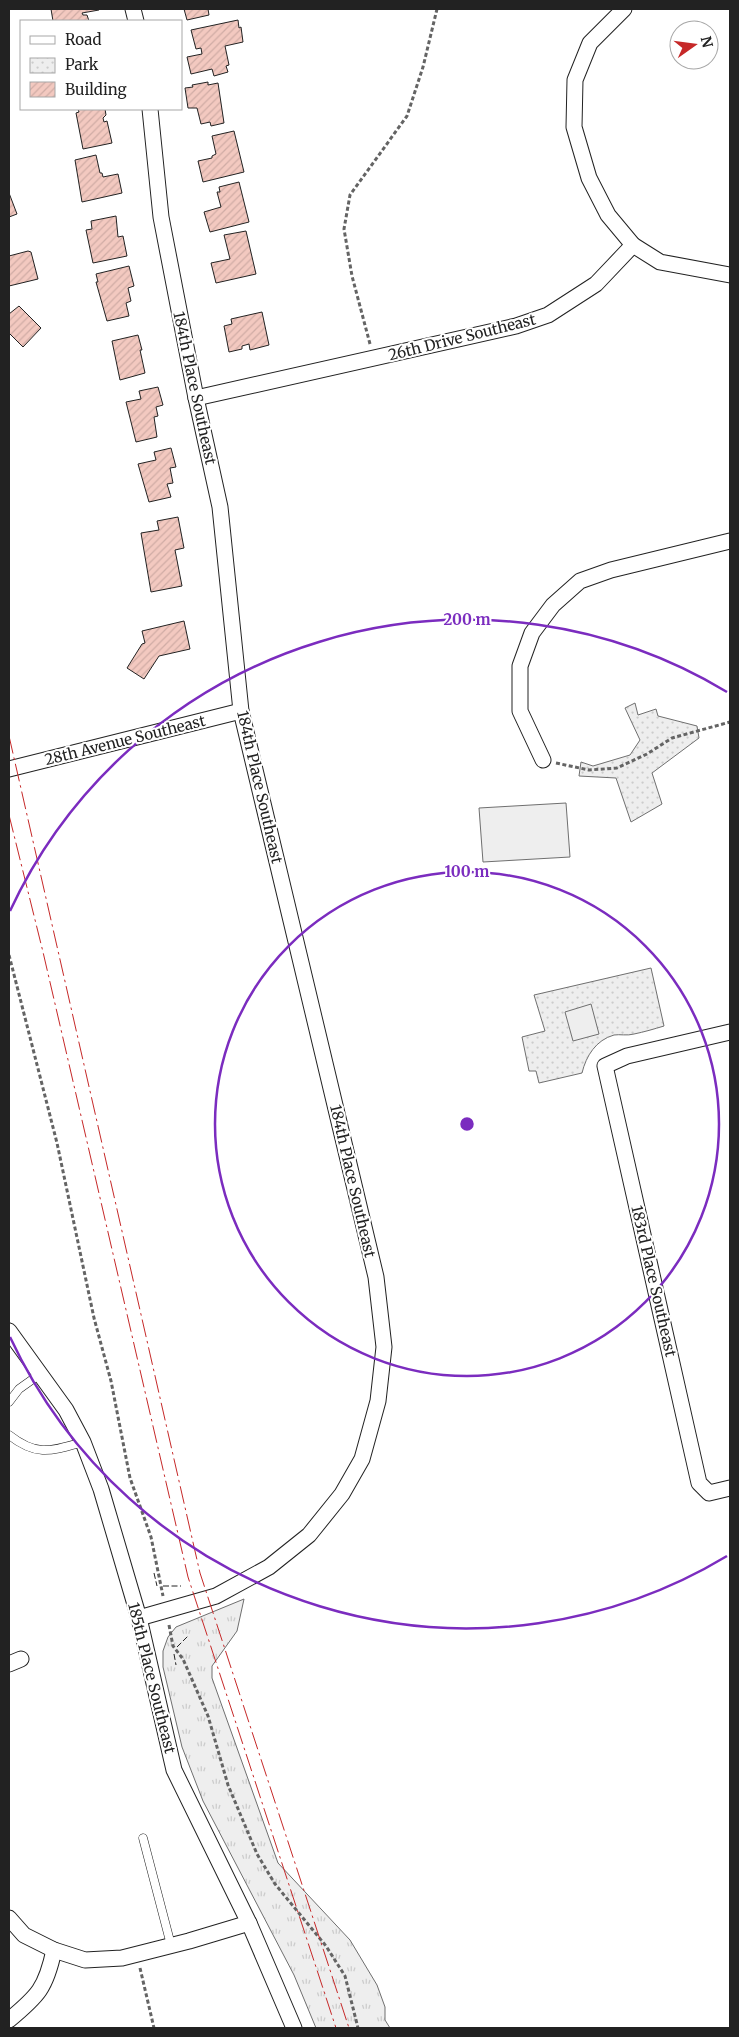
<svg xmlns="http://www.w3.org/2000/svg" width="739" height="2037" font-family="Merriweather,serif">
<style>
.grass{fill:url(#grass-tufts);stroke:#6f6f6f}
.park{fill:url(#park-dots);stroke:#6f6f6f}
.garden{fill:#eee;stroke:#6f6f6f}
.building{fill:url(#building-hatch);stroke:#222}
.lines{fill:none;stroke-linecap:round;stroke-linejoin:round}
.lane-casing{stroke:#222;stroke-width:9}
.street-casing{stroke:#222;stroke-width:17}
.path{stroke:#646464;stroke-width:3;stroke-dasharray:4 2.5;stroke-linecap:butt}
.lane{stroke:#fff;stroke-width:8}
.street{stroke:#fff;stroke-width:15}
.fence{stroke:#222;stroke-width:1;stroke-dasharray:6 2.5;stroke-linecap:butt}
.power{stroke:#c62828;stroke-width:1;stroke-dasharray:18 4 2.5 4;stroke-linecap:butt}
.ring{fill:none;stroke:#7b2cbf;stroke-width:2.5}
.labels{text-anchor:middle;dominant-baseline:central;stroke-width:4;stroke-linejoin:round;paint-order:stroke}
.street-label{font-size:15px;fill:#222;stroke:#fff}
.centre{fill:#7b2cbf;stroke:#fff;stroke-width:2.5}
.ring-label{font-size:15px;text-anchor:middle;font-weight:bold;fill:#7b2cbf;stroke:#fff;stroke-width:4;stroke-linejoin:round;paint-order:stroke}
</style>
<defs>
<pattern id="grass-tufts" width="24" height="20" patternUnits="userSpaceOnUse" patternTransform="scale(1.25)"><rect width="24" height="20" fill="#eee"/><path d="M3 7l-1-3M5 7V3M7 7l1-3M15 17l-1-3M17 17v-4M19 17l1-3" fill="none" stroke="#ccc"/></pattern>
<pattern id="park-dots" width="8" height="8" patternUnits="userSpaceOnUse" patternTransform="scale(1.25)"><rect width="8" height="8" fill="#eee"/><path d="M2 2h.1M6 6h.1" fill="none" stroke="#ccc" stroke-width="1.8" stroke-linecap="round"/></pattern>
<pattern id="building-hatch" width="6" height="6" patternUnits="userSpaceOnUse" patternTransform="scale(1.25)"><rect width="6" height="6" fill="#f3c9c0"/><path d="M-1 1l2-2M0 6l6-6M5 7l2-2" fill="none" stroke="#d0aca5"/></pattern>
</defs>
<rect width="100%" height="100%" fill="#fff"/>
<path class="grass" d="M244,1599L237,1631L212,1666V1678L278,1863L350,1940L377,1985L385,2007V2020L390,2028H316L294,1975L203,1801L182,1747L163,1667V1651L168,1637L176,1627Z"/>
<g class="park">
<path d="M635,703L638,715L656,709L658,716L697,726L699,738L652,773L662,804L631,822L616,778L579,776L581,762L593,766L630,755L640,740L625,708Z"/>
<path d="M651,968L664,1026C654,1029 644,1032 634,1034C627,1036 620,1034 614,1035C596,1040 586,1056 582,1073L539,1083L536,1071H529L522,1037L545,1031L534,995Z"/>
</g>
<g class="garden">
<path d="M566,803L570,857L483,862L479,808Z"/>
<path d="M591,1004L599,1034L573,1041L565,1012Z"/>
</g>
<g class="building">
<path d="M51,9H99V10L82,13L83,15H87L89,21H53Z"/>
<path d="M184,9H208L209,15L187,20Z"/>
<path d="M238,20L239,28L241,27L243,42L225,46L229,65L226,66L228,72L214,76L212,69L191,74L187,57L202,54L201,48L196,49L191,30Z"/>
<path d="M208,82V85L218,83L224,123L211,126L210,122L201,124L197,108H188L185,88L193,87L192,85Z"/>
<path d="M78,109H105L106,115L103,118L104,122L107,121L112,143L83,149L76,113L79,112Z"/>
<path d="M234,131L244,172L203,182L198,161L212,158V156L216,154L212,136Z"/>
<path d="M96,155L100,173H102L103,177L118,174L122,193L82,202L75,160Z"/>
<path d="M239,182L249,222L210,232L204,212L221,207L217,192H220L219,187Z"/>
<path d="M9,193L17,214L9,217Z"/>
<path d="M116,216L118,237L123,236L127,256L93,263L86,230L92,229L91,221Z"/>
<path d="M246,231L256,274L216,283L211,263L230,259L224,235Z"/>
<path d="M28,251L31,252L38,279L9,286V256Z"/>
<path d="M129,266L134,286L128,288L131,301L126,303L129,316L107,321L96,282H98L96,274Z"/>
<path d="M19,306L41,328L23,347L9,333V314Z"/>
<path d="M262,312L269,345L250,350L249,344L242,346V349L229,352L224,326L232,324L231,319Z"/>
<path d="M138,335L142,350H140L145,373L120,380L112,341Z"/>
<path d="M158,387L163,405L156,407L158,416L154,417L157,437L136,442L126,402L141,399L139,391Z"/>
<path d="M171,448L176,467L170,468L173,483L167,484L171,497L149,502L138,464L156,460L154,452Z"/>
<path d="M178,517L184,548L175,550L182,586L151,592L141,533L159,530L157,521Z"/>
<path d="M184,621L190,649L159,656L144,679L127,668L142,644L145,643L142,631Z"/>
</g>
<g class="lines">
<g class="lane-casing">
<g id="lane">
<path d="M9,1402L19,1389L40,1374"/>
<path d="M9,1435C37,1457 51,1451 83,1442"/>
<path d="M143,1838L171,1945"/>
</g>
</g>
<g class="street-casing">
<g id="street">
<path d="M133,9L136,21"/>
<path d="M624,9L590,43L575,80L574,127L589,178L608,215L633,245L660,262L730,275"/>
<path d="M196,398L516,326L548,315L596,284L633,245"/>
<path d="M543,760L520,711V666L532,633L553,605L580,581L611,570L730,541"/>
<path d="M9,769L241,711"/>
<path d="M730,1032L627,1056L605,1066L699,1483L709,1493L730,1488"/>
<path d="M9,1331L66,1410L83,1442L101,1489L139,1618L174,1770L249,1923L294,2028"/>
<path d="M139,1618L216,1596L269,1567L309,1535L342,1494L362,1459L378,1401L384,1347L376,1277L241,711L220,507L196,398L161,217L150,109"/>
<path d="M9,1664L21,1659"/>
<path d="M9,1918L24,1935L54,1950L85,1960L122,1958L189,1941L249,1923"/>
<path d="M9,2020C38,1996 46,1988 54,1950"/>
</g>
</g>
<g class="path">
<path d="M370,344L352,276L344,229L350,195L407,116L423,67L437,9"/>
<path d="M556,763L589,770L617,768L647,754L672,738L730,722"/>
<path d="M9,955L57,1143L94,1318L111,1381L130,1478L151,1537L163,1596"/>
<path d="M169,1625L173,1646L183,1659L208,1716L228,1785L257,1854L275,1884L326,1946L345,1976L358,2028"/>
<path d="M140,1968L154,2028"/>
</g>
<use href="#lane" class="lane"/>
<use href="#street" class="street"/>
<g class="fence">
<path d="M154,1573L157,1586"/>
<path d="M163,1586H181"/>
<path d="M177,1647L189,1635"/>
<path d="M174,1654L176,1665"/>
</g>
<g class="power">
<path d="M9,736L200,1573L349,2028"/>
<path d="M9,815L43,952L188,1577L336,2028"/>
</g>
</g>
<g class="ring">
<circle cx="467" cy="1124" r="252"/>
<path d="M727 1556A504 504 0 0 1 10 1337M10 911A504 504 0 0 1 727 692"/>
</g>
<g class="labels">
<g class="street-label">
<text transform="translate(462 337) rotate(-14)">26th Drive Southeast</text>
<text transform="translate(195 388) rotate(78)">184th Place Southeast</text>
<text transform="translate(125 740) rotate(-14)">28th Avenue Southeast</text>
<text transform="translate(260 787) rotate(77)">184th Place Southeast</text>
<text transform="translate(353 1181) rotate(77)">184th Place Southeast</text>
<text transform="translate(654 1281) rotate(77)">183rd Place Southeast</text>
<text transform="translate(152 1678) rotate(76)">185th Place Southeast</text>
</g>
</g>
<circle cx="467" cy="1124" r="8" class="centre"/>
<g class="ring-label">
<text x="467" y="625">200 m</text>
<text x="467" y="877">100 m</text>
</g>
<rect width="739" height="2037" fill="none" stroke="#222222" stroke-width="20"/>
<rect x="20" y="20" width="162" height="90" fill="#ffffff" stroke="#a7a7a7"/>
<rect x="30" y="36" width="25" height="8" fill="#ffffff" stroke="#a7a7a7"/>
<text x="65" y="45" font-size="15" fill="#222222">Road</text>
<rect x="30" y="58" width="25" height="15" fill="url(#park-dots)" stroke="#a7a7a7"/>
<text x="65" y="70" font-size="15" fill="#222222">Park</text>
<rect x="30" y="82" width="25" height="15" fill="url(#building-hatch)" stroke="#a7a7a7"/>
<text x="65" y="95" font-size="15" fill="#222222">Building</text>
<g transform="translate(694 45) rotate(76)"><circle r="24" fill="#ffffff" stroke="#a7a7a7"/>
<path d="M0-4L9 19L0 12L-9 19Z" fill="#c62828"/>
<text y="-8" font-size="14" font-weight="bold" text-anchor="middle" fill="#222222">N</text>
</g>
</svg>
